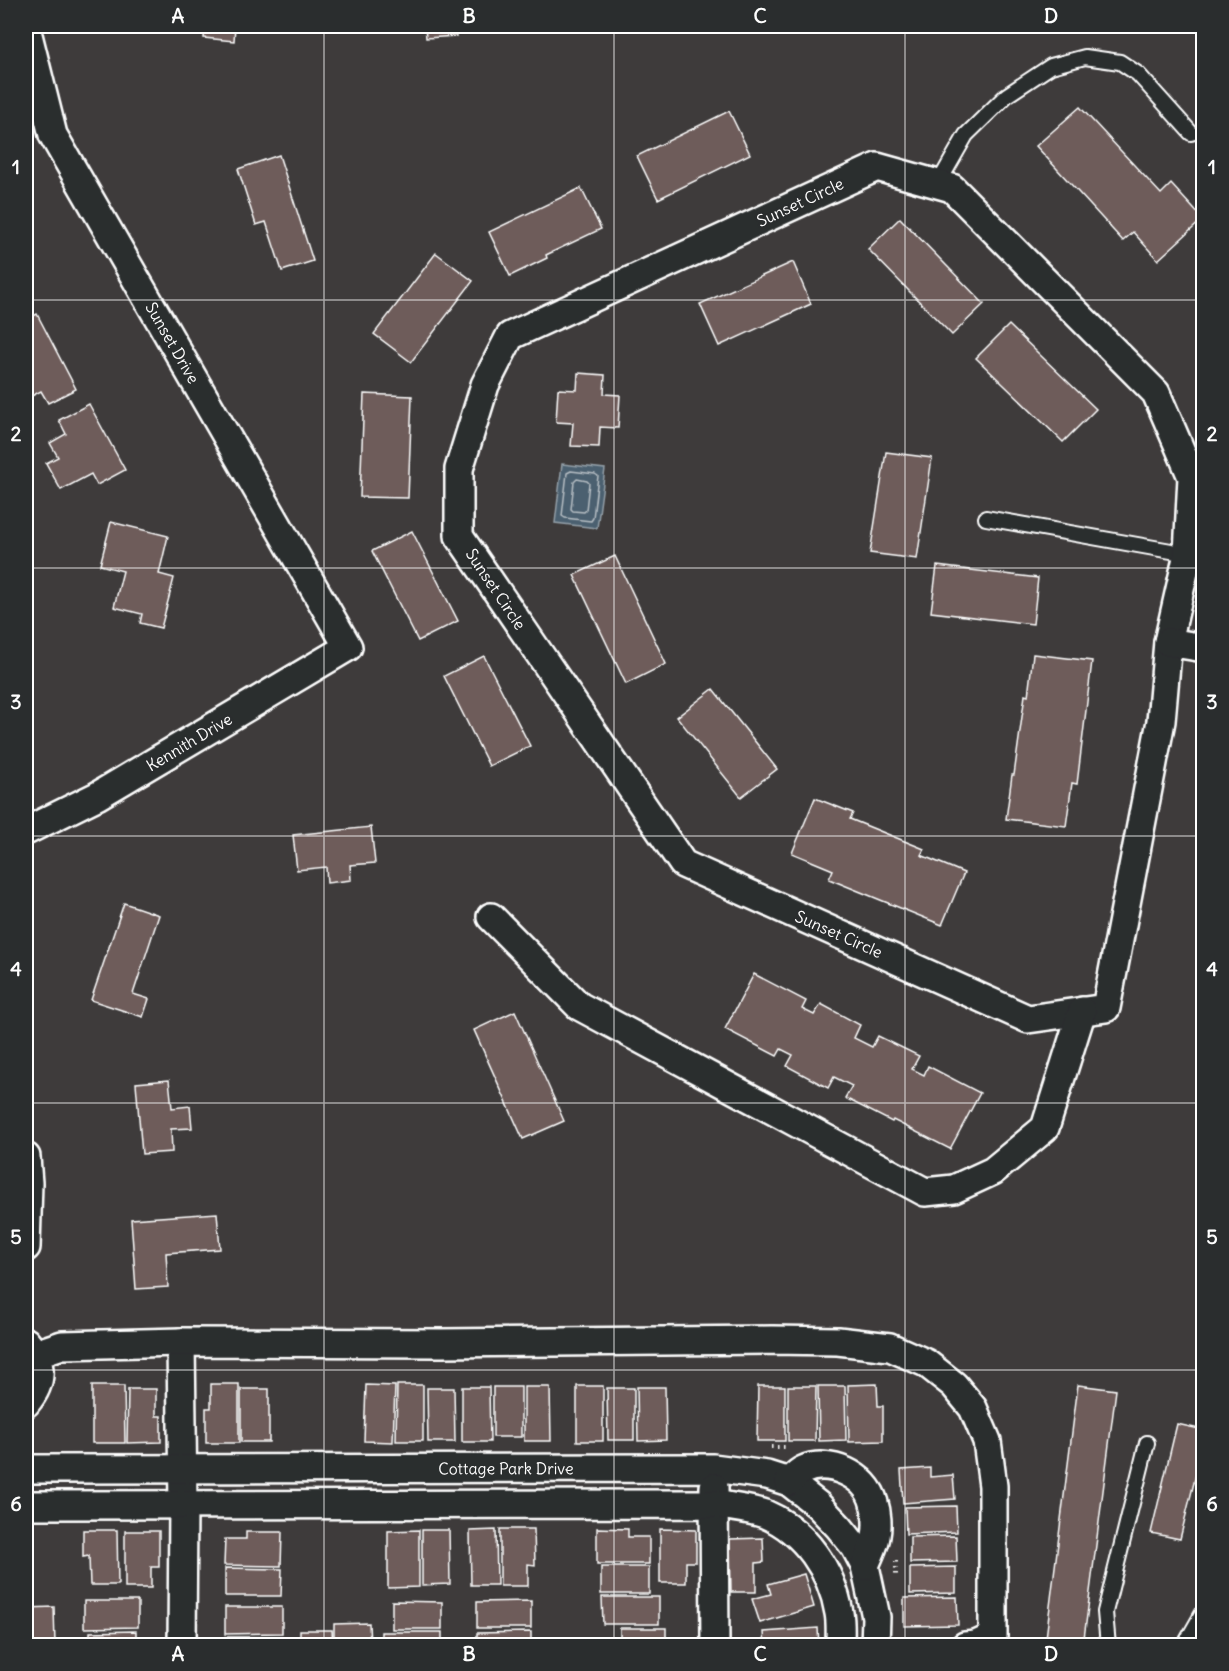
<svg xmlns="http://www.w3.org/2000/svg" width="1229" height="1671" font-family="Delius,sans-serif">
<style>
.water{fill:#4c606f;stroke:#94a0a9;stroke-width:1.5}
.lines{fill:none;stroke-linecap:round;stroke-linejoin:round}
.shore{stroke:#b7bfc5;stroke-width:1.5}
.building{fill:#6e5c5a;stroke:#fff;stroke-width:1.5}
.service-casing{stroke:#fff;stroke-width:18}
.minor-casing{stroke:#fff;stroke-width:32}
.path{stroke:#fff;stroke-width:4;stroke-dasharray:1.5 4.5;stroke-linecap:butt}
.service{stroke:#2a2d2e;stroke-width:14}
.minor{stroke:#2a2d2e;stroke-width:27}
.grid{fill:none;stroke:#fff;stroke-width:1.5;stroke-opacity:0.55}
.labels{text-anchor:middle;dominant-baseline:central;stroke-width:4.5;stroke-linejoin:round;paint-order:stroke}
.street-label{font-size:16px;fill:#fff;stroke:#2a2d2e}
.neatline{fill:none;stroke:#fff;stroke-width:2}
.grid-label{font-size:20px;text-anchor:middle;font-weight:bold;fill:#fff}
</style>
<rect width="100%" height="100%" fill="#3e3b3b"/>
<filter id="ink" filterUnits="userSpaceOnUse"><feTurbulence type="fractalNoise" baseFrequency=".0167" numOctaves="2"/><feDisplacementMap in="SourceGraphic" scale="12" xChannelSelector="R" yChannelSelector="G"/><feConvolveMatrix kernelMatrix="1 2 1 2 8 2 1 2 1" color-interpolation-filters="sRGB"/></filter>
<g filter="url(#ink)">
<path class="water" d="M562,464L605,469L597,528L555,523Z"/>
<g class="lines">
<g class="shore">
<path d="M571,471L595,474L598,476L593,518L591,521L565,518L562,516L567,473Z"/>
<path d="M577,479L587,481L589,483L586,510L584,512L573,511L571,509L574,482Z"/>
</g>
</g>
<g class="building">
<path d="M205,26H235L234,41L204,38Z"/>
<path d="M425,26H455L456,36L426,38Z"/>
<path d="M1080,107L1161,194L1171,184L1203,219L1158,260L1133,232L1123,241L1036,146Z"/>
<path d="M729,111L750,154L658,199L637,156Z"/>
<path d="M279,155L313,261L282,271L266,222L256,225L238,169Z"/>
<path d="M581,188L601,229L546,255L547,258L510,276L489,232Z"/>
<path d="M900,218L984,304L952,335L868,249Z"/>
<path d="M436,253L473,281L411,362L374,334Z"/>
<path d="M793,262L811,304L719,346L700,304Z"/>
<path d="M37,314L76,389L48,403L41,391L26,399V320Z"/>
<path d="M1009,325L1096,409L1063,442L976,358Z"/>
<path d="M578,373L605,375L604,394L620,395L618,428L600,427L599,447L571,446L573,423L556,422L558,389L577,390Z"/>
<path d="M364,394L412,396L408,498L360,497Z"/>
<path d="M89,404L125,470L97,485L91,474L61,490L46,463L58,457L50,443L66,434L59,420Z"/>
<path d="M886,452L932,458L917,559L870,553Z"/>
<path d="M111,522L168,536L159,574L174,578L161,628L140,623L142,614L114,607L123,571L100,565Z"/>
<path d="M412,531L458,621L418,641L372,551Z"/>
<path d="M615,556L666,664L626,684L574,575Z"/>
<path d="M937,566L1038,578L1033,624L931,612Z"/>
<path d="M1033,654L1092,661L1077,784L1072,783L1066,826L1006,819L1012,775H1014L1025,695L1028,696Z"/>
<path d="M484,656L530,746L489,766L444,676Z"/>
<path d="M713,689L777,769L741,797L677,717Z"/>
<path d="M815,798L853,813L850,819L924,849L921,855L964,873L942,925L829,879L833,870L792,853Z"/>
<path d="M371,827L375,863L350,865L351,880L327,883L326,867L297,870L293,835Z"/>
<path d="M124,903L159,915L133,994L149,999L143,1017L91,1000Z"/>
<path d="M754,974L806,1001L802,1009L814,1015L821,1004L860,1025L854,1038L872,1047L878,1036L919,1056L912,1069L924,1075L928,1066L980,1093L950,1149L893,1120L892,1122L845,1098L852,1086L834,1077L828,1088L787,1066L793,1055L781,1049L777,1056L725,1029Z"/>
<path d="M515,1011L564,1121L523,1139L474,1030Z"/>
<path d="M169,1080L172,1108L190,1106L192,1128L171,1129L172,1152L142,1154L136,1083Z"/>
<path d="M217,1213L220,1249L166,1253L168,1287L136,1289L131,1219Z"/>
<path d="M211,1384H239V1443H206V1408H211Z"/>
<path d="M877,1384L878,1406H883V1441L849,1442L848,1385Z"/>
<path d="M366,1385L395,1386L393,1442L364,1441Z"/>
<path d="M397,1385H423V1441H396Z"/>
<path d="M1078,1385L1116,1390L1083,1646H1045Z"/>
<path d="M92,1386H124L125,1443H92Z"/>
<rect x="577" y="1386" width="26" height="55"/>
<path d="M758,1386H785V1441H757Z"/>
<path d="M788,1386H816L815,1441H788Z"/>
<path d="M818,1386H845L846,1440L819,1441Z"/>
<path d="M462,1387H489L490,1442H462Z"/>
<rect x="493" y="1387" width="28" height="50"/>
<path d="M524,1387H550L551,1441H524Z"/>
<path d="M637,1387H665L666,1440L638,1441Z"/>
<path d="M427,1388H454L455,1442H428Z"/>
<path d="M607,1388H634V1440H608Z"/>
<path d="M128,1389H156V1416H161V1442L127,1443Z"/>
<rect x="241" y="1389" width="28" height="53"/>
<path d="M1177,1424L1204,1430V1442L1180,1539L1151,1533Z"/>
<path d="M930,1468V1477L953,1475L955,1499L903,1503L901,1470Z"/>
<path d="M956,1506L957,1532L906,1534L905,1507Z"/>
<path d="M597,1528L628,1529V1537H649V1564H597Z"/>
<path d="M500,1529H534L535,1565L528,1564V1586H500Z"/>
<path d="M660,1529L696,1530V1562H686V1583H660Z"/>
<path d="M83,1530H117L118,1585H90L89,1556L83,1557Z"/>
<path d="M419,1530V1587L388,1588V1531Z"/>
<path d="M422,1530H449L450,1584L422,1585Z"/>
<path d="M496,1530L497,1585H471L470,1531Z"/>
<path d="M125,1531H159V1567H151V1588H125Z"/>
<path d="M246,1532H282L281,1566L224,1565L225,1539H246Z"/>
<path d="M956,1536L957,1562L910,1563V1537Z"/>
<path d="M763,1538L764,1562L756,1563V1592H731L730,1539Z"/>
<rect x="601" y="1567" width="48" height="27"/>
<path d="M956,1567V1593L910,1594V1568Z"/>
<path d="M225,1568L282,1569L281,1596H225Z"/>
<path d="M804,1574L814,1607L760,1623L752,1599L771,1594L768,1584Z"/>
<path d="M602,1597H659V1624H603Z"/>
<path d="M957,1597L958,1625L904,1626V1598Z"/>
<path d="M84,1601H138V1627L84,1628Z"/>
<path d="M392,1601L442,1602V1629H392Z"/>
<path d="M531,1601V1628H477V1602Z"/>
<path d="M54,1607L55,1645L26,1646V1608Z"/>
<path d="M225,1607H282V1633L225,1634Z"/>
<path d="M369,1623L370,1646H334V1624Z"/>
<rect x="620" y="1628" width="46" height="18"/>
<path d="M818,1628L819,1646H765L764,1632Z"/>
<path d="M300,1630H332L333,1646H300Z"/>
<path d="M136,1631V1646H90V1632Z"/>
<rect x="381" y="1632" width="61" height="14"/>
<path d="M531,1632V1646H477V1633Z"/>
<rect x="225" y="1637" width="58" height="9"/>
</g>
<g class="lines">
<g class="service-casing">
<g id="service">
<path d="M938,184L966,135L1007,95L1051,66L1085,57L1120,62L1138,74L1191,133"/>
<path d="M986,518L1188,554"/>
<path d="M1108,1646L1105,1612L1147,1443"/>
<path d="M1184,1646L1204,1611"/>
</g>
</g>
<g class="minor-casing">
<g id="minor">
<path id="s1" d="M26,27L53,135L348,647L97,796L26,831"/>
<path d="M877,167L952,188L1156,393L1192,477L1188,554L1168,642L1161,721L1106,1008L1028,1019L683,864L459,536V469L485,385L510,336Z"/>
<path d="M1168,642L1204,648"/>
<path d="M491,917L579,1006L925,1192L954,1189L993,1171L1045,1128L1082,1011"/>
<path d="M26,1157L28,1183L26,1247"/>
<path d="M26,1342C44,1363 43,1383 26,1403"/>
<path d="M181,1342L183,1506L182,1646"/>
<path d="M35,1354L62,1345L181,1342L441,1343L772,1340L838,1341L890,1347L926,1363L954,1385L973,1408L987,1441L993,1486V1637L976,1645L965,1646"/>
<path id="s2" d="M26,1469L713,1468L767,1475L789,1482L818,1505L839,1527L855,1547L865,1566L876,1617L875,1646"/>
<path d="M789,1482C793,1478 798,1472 803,1470C829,1458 867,1475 874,1503C877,1512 878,1526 876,1536C875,1545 868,1557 865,1566"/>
<path d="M714,1487L715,1646"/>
<path d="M26,1505L715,1504C730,1507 751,1509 765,1514C805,1531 832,1571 839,1613C841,1623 840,1635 840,1646"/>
</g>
</g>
<g class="path">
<path d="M771,1447H787"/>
<path d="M896,1561V1578"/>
</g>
<use href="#service" class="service"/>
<use href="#minor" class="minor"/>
</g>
</g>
<path class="grid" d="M324,26V1646M614,26V1646M905,26V1646M26,300H1204M26,568H1204M26,836H1204M26,1103H1204M26,1370H1204"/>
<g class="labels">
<g class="street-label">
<text transform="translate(800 202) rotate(-25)">Sunset Circle</text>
<text stroke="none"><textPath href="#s1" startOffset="351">Sunset Drive</textPath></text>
<text transform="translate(496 589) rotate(56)">Sunset Circle</text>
<text transform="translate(189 742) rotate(-31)">Kennith Drive</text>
<text transform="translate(839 934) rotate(24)">Sunset Circle</text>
<text stroke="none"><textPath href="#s2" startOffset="480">Cottage Park Drive</textPath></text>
</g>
</g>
<rect width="1229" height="1671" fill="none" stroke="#2a2d2e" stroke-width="66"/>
<rect x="33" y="33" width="1163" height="1605" class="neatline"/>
<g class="grid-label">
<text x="178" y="23">A</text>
<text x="469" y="23">B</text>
<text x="760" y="23">C</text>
<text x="1051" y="23">D</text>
<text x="16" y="174">1</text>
<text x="1212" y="174">1</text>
<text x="16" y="441">2</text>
<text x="1212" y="441">2</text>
<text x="16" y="709">3</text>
<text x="1212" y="709">3</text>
<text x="16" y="976">4</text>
<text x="1212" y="976">4</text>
<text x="16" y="1244">5</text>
<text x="1212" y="1244">5</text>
<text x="16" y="1511">6</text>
<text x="1212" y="1511">6</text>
<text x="178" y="1661">A</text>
<text x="469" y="1661">B</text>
<text x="760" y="1661">C</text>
<text x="1051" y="1661">D</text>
</g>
</svg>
